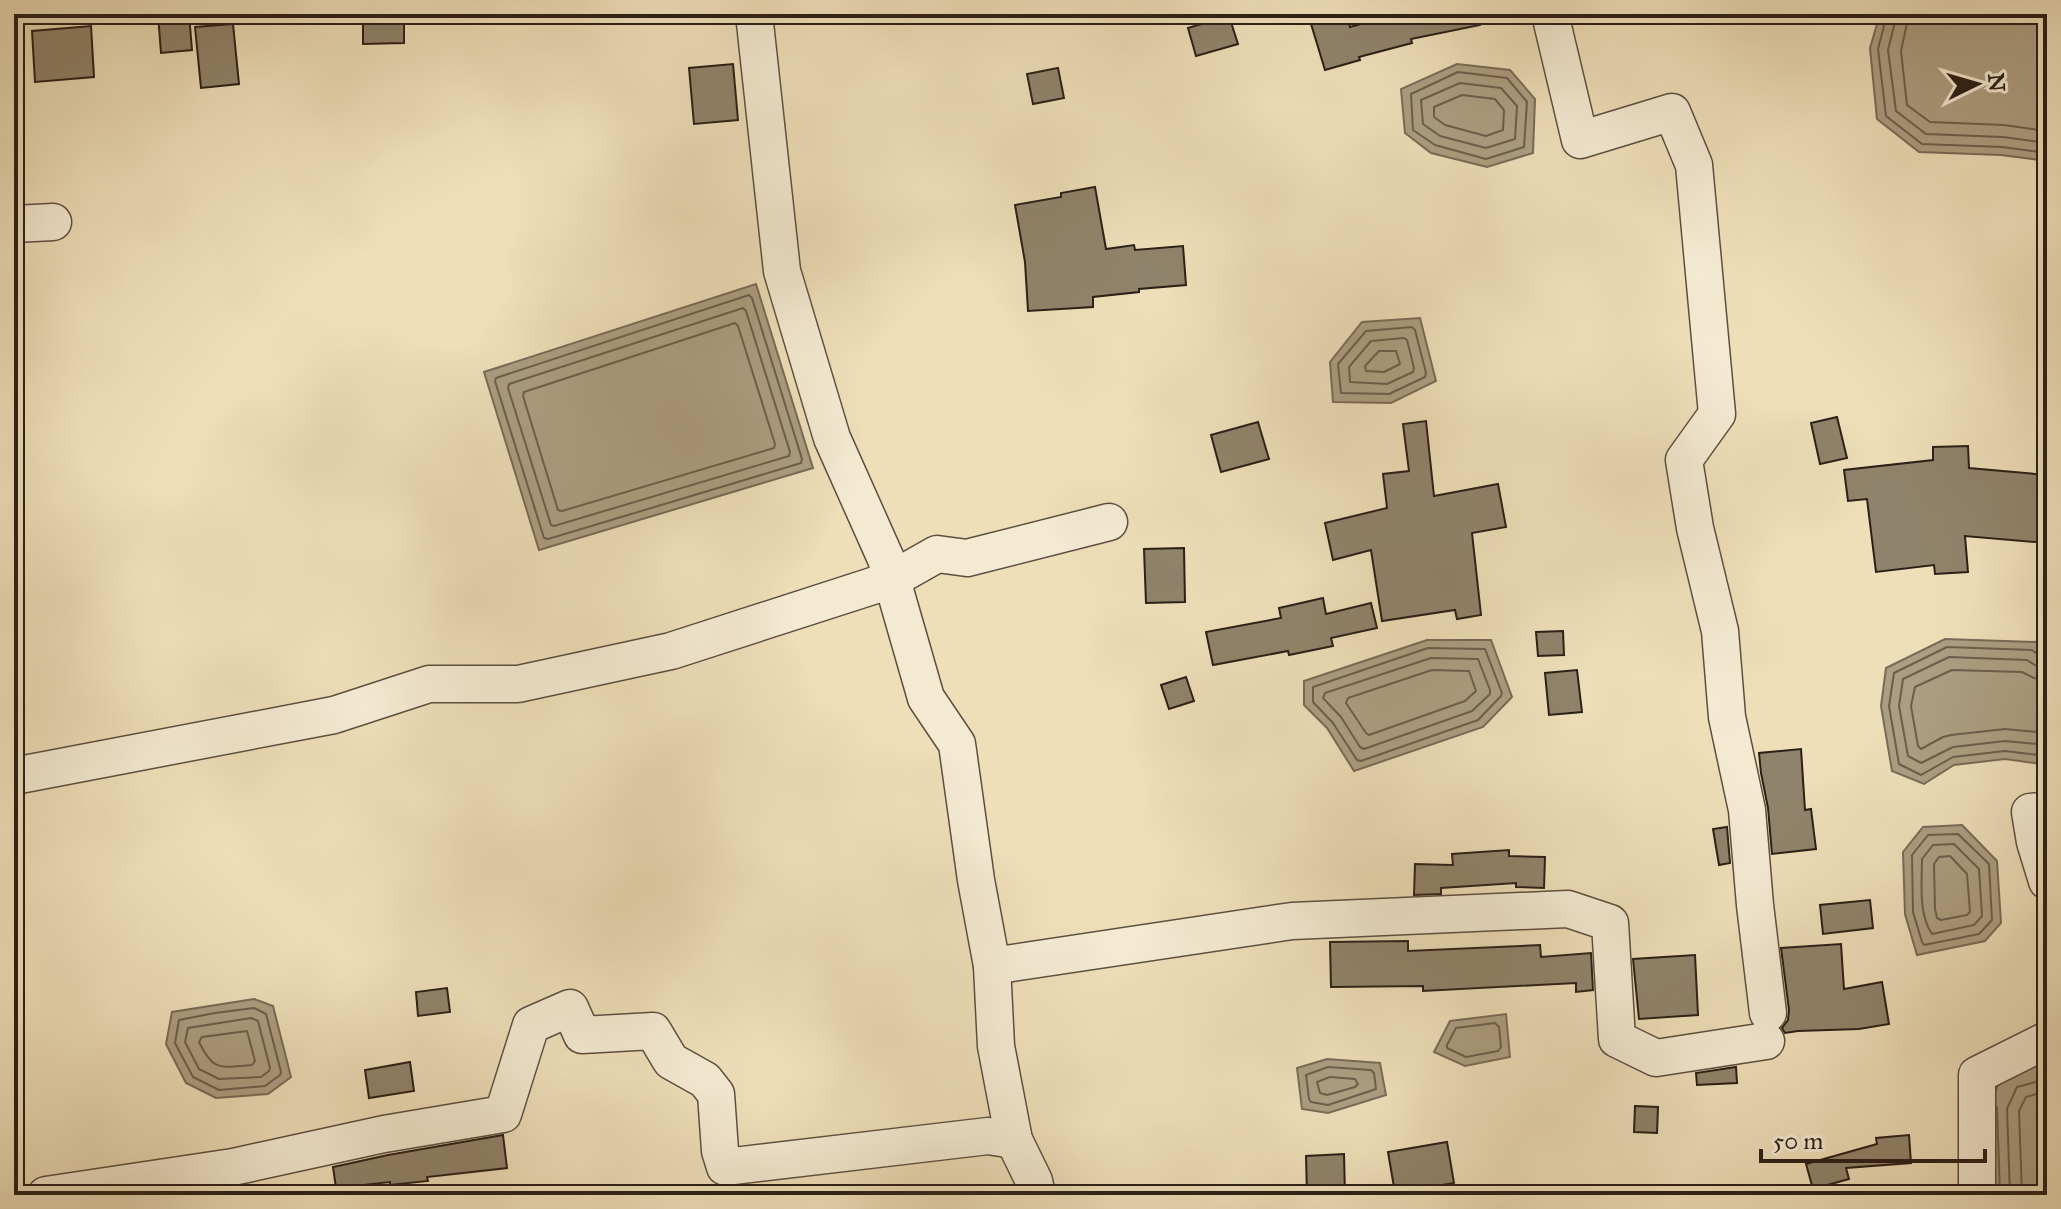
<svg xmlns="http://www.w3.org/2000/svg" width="2061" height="1209" font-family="'IM FELL Great Primer',serif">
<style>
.water{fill:#ac9e82;stroke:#786b57;stroke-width:2}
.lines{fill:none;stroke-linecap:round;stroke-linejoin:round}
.shore{stroke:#6c5e4c;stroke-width:2}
.building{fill:#90836b;stroke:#2b1f17;stroke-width:2}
.minor-casing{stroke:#5c4f40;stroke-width:39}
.minor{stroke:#f4ead2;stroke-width:36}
</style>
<rect width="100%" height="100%" fill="#eedfb9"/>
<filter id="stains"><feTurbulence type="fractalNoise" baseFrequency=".0025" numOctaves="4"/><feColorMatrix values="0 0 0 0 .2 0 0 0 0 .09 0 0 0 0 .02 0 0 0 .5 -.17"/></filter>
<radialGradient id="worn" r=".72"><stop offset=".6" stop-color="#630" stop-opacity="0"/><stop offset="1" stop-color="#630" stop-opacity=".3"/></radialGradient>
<g class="water">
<path d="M1880,14H2047V161L2001,155L1919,152L1877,119L1870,48Z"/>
<path d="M1457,64L1510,70L1535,99L1533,153L1487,167L1431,153L1405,133L1401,89Z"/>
<path d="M756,284L813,468L539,550L484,372Z"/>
<path d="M1420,318L1436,381L1391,403L1333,402L1330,362L1362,322Z"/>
<path d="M1945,639L2036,642L2047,653V763L2041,764L2005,759L1954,765L1924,784L1892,771L1881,706L1886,668Z"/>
<path d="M1427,640H1491L1512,697L1483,727L1354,771L1327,728L1304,705V681Z"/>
<path d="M1962,825L1997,861L2001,923L1985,941L1917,955L1905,914L1903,852L1923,827Z"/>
<path d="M254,999L273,1006L291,1077L268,1094L216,1098L186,1083L166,1044L172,1012Z"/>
<path d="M1506,1014L1510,1057L1465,1066L1434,1052L1450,1021Z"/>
<path d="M1327,1059L1380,1063L1386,1095L1328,1113L1302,1109L1297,1068Z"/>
<path d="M2041,1061L2047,1062V1195H1992L1989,1104L2004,1073Z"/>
</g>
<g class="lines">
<g class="shore">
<path d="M1887,14L1878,49L1886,116L1922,144L2002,147L2047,153"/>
<path d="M1897,14L1888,50L1896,111L1926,134L2003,137L2047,143"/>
<path d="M1909,14L1901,51L1907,105L1930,122L2004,125L2047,131"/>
<path d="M1458,72L1507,78L1527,102L1524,147L1486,159L1435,145L1413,130L1411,94Z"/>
<path d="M1460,83L1501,88L1517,106L1515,139L1486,148L1440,136L1423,124L1421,100Z"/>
<path d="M1462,95L1495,99L1504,110L1503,130L1486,136L1445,125L1434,117V107Z"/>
<path d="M749,295L752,298L802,459L801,463L548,539L544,538L495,381L496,378Z"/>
<path d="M743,308L746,311L790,452L789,456L554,526L551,525L508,388L509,384Z"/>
<path d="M735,323L738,326L775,444L774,448L562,511L558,510L523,396L524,392Z"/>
<path d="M1412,327L1415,330L1426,373L1425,377L1389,394L1341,393L1338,364L1366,331Z"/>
<path d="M1404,338L1407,340L1414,368L1413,372L1387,384L1350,382L1349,367L1371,341Z"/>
<path d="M1379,351H1396L1400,364L1384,372L1366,371L1365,366Z"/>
<path d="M1428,648L1485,649L1502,693L1501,696L1478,720L1361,761L1357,760L1333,723L1313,702V687Z"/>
<path d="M1431,658L1478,659L1490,690V694L1472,711L1364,749L1360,747L1341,717L1323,698L1325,693Z"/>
<path d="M2047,658L2041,657L2032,650L1947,647L1894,673L1889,706L1899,764L1921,775L1953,757L2005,751L2047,756"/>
<path d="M2047,668L2038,667L2027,660L1949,657L1903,679L1899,706L1908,756L1921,763L1953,747L2005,741L2047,745"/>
<path d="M1432,670L1469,671L1476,691L1465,701L1369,735L1366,733L1346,703L1348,698Z"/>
<path d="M2047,680L2034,678L2022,672L1952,670L1915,687L1911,706L1918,746L1921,749L1943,737L1951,735L2005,729L2047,733"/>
<path d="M1958,834L1989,864L1992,920L1979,934L1924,945L1922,942L1913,912L1912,855L1928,835Z"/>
<path d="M1954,844L1979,869L1982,916L1974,925L1932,934C1918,914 1922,882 1922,859L1933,845Z"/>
<path d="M1950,856L1967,874L1970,912L1967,915L1941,920L1937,918L1935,909L1934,864L1939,857Z"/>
<path d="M254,1008L266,1014L281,1072L280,1075L265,1086L219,1090L193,1077L175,1043L179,1020L215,1013Z"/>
<path d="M251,1018L258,1021L270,1068L269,1071L261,1077L219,1079L199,1069L185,1042L188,1028Z"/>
<path d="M1495,1023L1499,1027L1501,1047L1498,1051L1466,1057L1447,1048V1045L1456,1028Z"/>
<path d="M247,1031L255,1061L252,1065C221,1067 214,1073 199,1042L202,1037Z"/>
<path d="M1328,1067L1371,1070L1374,1073L1376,1089L1328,1105L1311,1102L1309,1099L1306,1075Z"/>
<path d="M1330,1077L1355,1079L1358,1084L1355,1087L1327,1095L1320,1093L1317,1082Z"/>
<path d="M1997,1107L2000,1195"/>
<path d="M2010,1195L2007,1109L2017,1087L2047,1079"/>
<path d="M2022,1195L2019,1111L2026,1097L2047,1091"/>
</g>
</g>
<g class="building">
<path d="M158,14H189L192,50L161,53Z"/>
<path d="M363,14H404V43L363,44Z"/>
<path d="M1308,14H1347L1350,27L1398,14H1479L1480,25L1411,39L1412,43L1359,57L1360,60L1325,70Z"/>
<path d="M1229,16L1238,44L1196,56L1188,28Z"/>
<path d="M233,24L239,84L201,88L195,27Z"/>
<path d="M91,26L94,77L35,82L32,31Z"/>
<path d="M733,64L738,120L694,124L689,68Z"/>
<path d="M1058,68L1064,98L1033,104L1027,74Z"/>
<path d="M1095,187L1106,249L1134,245L1135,250L1183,246L1186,285L1139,289V292L1093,297V307L1028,311L1025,262L1015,205L1061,197V193Z"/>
<path d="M1837,417L1847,458L1820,464L1811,423Z"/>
<path d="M1426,421L1434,496L1498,484L1506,527L1472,533L1481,615L1457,619L1455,610L1382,621L1371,550L1333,560L1325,523L1387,508L1383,474L1409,471L1403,424Z"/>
<path d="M1258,422L1269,459L1221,472L1211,435Z"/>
<path d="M1968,446L1969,468L2047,475V543L1965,536L1968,572L1935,574L1934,565L1876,572L1867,499L1848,501L1844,470L1933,460V447Z"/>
<path d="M1184,548L1185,602L1146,603L1144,549Z"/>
<path d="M1323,598L1326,614L1371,603L1377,628L1331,638L1333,646L1289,655L1288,651L1213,665L1206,632L1281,618L1279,608Z"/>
<path d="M1563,631L1564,655L1538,656L1536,632Z"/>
<path d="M1577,670L1582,712L1549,715L1545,673Z"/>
<path d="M1186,677L1194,701L1169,709L1161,685Z"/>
<path d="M1801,749L1805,810L1811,809L1816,849L1772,854L1768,808L1761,773L1759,753Z"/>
<path d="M1727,827L1730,863L1719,865L1713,829Z"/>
<path d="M1509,850V856L1545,857L1544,888L1516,887V883L1441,888V894L1414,895L1415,864L1453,865L1452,854Z"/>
<path d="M1870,900L1873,928L1823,934L1820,905Z"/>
<path d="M1408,941V951L1540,945L1541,957L1591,953L1593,990L1576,992V983L1423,991V986L1331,987L1330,942Z"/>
<path d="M1841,944L1844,989L1882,982L1889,1024L1859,1029L1798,1031L1785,1033L1782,1028L1788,1020L1789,1010L1781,948Z"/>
<path d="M1695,955L1698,1015L1639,1019L1633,959Z"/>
<path d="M447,988L450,1012L418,1016L416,992Z"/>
<path d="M410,1062L414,1091L369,1098L365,1070Z"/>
<path d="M1736,1067L1737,1083L1697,1085L1696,1073Z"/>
<path d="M1635,1106L1658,1107L1657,1133L1634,1132Z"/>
<path d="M503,1135L507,1168L427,1177L428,1181L390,1185V1182L336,1188L333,1167L388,1155Z"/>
<path d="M1909,1135L1911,1163L1846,1168L1849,1179L1813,1189L1806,1164L1877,1144L1876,1138Z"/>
<path d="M1447,1142L1454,1183L1395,1193L1388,1152Z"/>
<path d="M1344,1154L1345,1195H1307L1306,1156Z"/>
</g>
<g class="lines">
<g class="minor-casing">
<g id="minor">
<path d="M754,14L782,271L832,438L886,559L926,698L957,744L976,880L992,966L996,1046L1014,1140L1034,1181L1037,1195"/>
<path d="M1550,14L1580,140L1672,112L1694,165L1717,414L1684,460L1695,528L1720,631L1727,717L1747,810L1755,905L1768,1013"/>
<path d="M14,224L53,222"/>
<path d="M14,776L334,715L429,684H518L671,651L891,580L937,554L967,558L1109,522"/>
<path d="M2047,810L2030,812L2035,842L2047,881"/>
<path d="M992,966L1292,921L1568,909L1610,923L1617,1039L1656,1058L1766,1041"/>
<path d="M46,1195L233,1167L384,1134L503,1114L531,1025L570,1008L582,1035L653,1031L671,1061L705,1080L716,1094L720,1151L725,1167L988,1136L1014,1140"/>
<path d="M1977,1195V1075L2047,1040"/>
</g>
</g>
<use href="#minor" class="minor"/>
</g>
<rect width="2061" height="1209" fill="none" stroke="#eedfb9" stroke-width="48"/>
<rect x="16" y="16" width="2029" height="1177" fill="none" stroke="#2b1f17" stroke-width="4"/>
<rect x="24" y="24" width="2013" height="1161" fill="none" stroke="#2b1f17" stroke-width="2"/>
<g transform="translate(1977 84) rotate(85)" stroke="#f4ead2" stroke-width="6" paint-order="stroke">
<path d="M0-6L14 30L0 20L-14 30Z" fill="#2b1f17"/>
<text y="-12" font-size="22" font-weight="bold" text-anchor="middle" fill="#2b1f17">N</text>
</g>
<path d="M1761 1149v12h224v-12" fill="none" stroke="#2b1f17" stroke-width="4"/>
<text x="1773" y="1149" font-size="24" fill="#2b1f17" stroke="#f4ead2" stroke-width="6" paint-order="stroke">50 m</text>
<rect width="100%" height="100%" filter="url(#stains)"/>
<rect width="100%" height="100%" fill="url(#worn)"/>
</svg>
